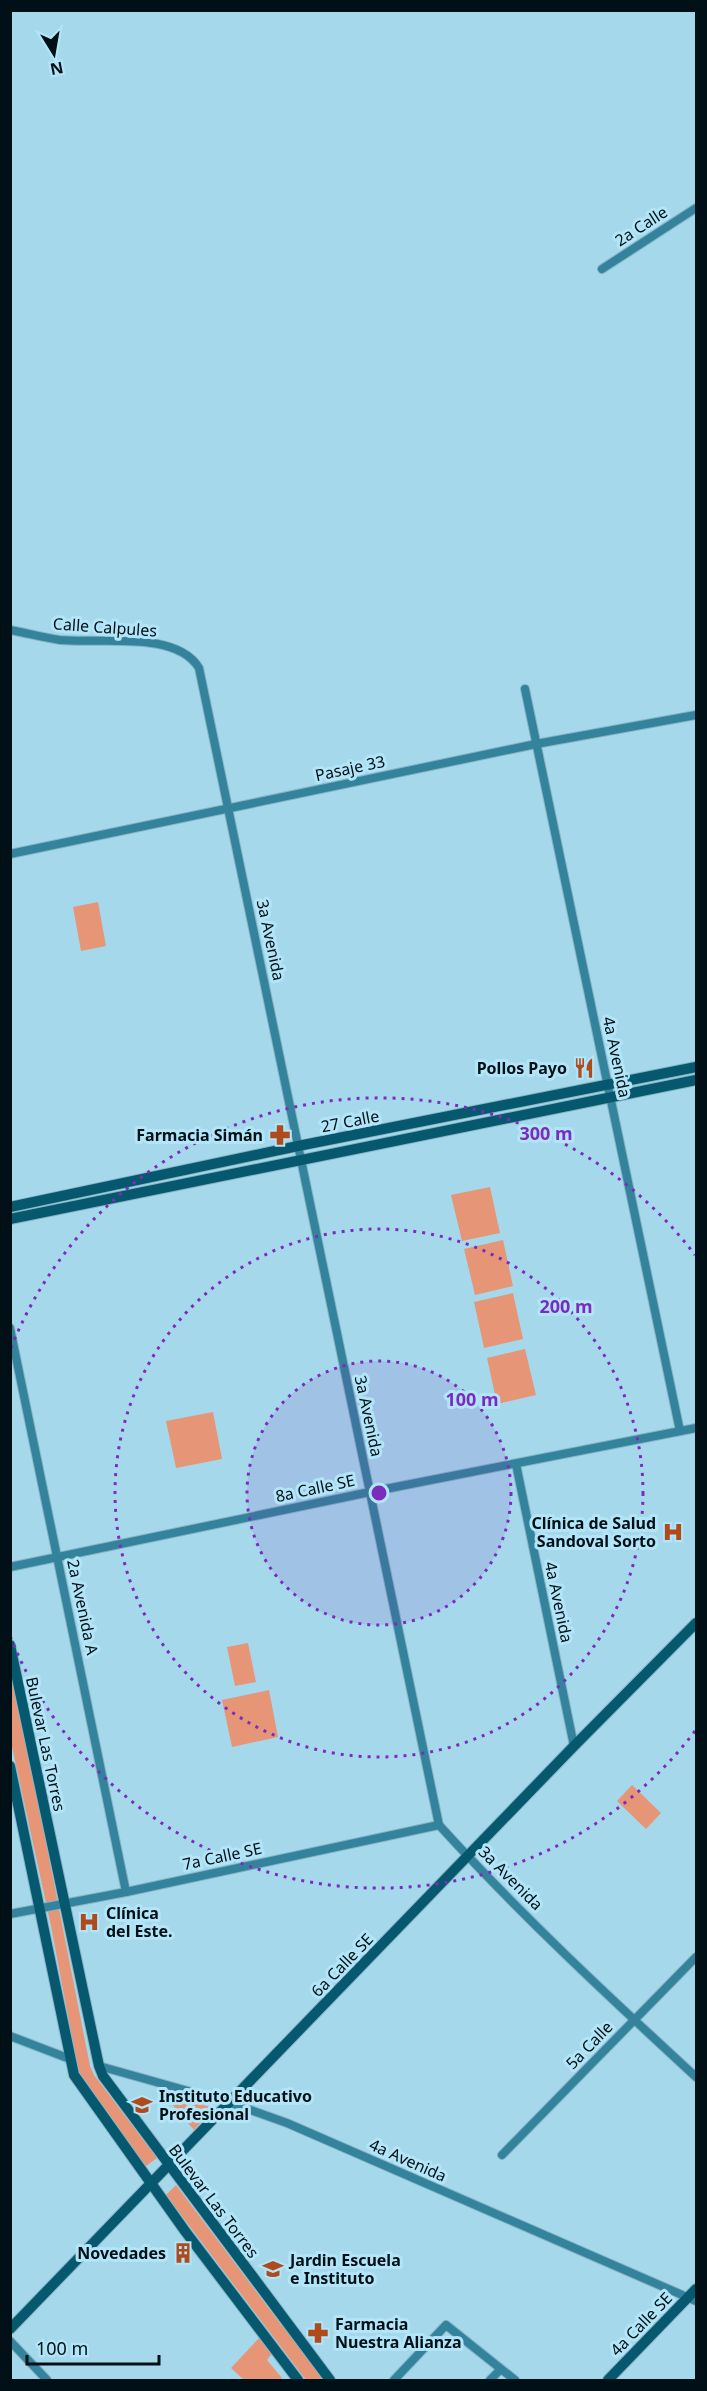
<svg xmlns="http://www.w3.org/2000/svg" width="707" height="2391" font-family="'Noto Sans',sans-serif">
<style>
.green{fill:#e69677}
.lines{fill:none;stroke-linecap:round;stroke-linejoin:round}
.street-casing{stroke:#88b4c5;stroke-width:10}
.secondary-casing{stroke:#88b4c5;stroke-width:12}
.street{stroke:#33839c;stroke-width:8}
.secondary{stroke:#06586e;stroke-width:10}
.ring{fill:none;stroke:#7b2cbf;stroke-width:3;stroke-dasharray:3 6}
.labels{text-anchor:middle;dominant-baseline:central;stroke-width:6;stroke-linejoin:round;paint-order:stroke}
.street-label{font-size:16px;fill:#001016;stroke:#b2e5f8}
.poi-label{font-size:16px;font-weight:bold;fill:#001016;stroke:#b2e5f8;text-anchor:end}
.centre{fill:#7b2cbf;stroke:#b2e5f8;stroke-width:3}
.ring-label{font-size:18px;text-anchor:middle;font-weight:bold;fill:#7b2cbf;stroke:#b2e5f8;stroke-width:6;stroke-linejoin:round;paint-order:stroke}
</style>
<rect width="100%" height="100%" fill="#a6d8eb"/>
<g class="green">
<path d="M98,902L106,946L81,951L73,907Z"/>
<path d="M490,1187L500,1233L462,1241L451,1195Z"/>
<path d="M503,1240L513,1286L475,1295L464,1249Z"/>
<path d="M513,1293L523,1339L484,1348L474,1302Z"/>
<path d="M525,1349L536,1395L497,1404L487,1358Z"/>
<path d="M213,1412L222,1459L176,1468L166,1421Z"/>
<path d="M248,1643L256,1682L235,1686L227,1647Z"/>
<path d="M10,1660L90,2066L94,2075L157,2158L142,2169L79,2075L51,1926L11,1742Z"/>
<path d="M269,1690L278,1737L232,1747L222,1700Z"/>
<path d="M632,1785L661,1813L646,1829L617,1801Z"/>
<path d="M177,2096L213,2108L194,2130L170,2102Z"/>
<path d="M176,2185L282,2326L284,2325L323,2380H306L166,2195Z"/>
<path d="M259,2338L273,2352L267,2360L282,2378L279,2380H244L231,2368Z"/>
</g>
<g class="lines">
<g class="street-casing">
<g id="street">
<path d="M602,269L696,208"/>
<path d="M10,630C27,633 44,638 60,640C99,644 176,630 199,668L439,1825C520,1914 608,1996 696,2077"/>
<path d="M525,689L680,1431"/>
<path d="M10,854L536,744L696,715"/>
<path d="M10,1328L126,1892"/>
<path d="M516,1464L574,1746"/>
<path d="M10,1567L370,1492L696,1428"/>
<path d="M10,1914L126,1892L439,1825"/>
<path d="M10,2036L70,2059"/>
<path d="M99,2066L231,2103L287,2123L696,2301"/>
<path d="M502,2155L696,1957"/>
<path d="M10,2341L47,2380"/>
<path d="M394,2380L446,2325L515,2380"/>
<path d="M490,2380L500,2370"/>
</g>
</g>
<g class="secondary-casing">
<g id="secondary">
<path d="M10,1207L298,1146L696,1067"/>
<path d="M10,1219L696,1080"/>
<path d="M10,1645L99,2066L103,2076L330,2380"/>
<path d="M10,1766L74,2075L185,2231L298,2380"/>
<path d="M10,2329L574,1746L696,1623"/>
<path d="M608,2380L696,2289"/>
</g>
</g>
<use href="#street" class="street"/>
<use href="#secondary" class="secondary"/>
</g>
<circle cx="379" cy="1493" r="132" fill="#7b2cbf" fill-opacity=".12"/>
<g class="ring">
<circle cx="379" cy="1493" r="132"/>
<circle cx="379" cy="1493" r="264"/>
<path d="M695 1731A396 396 0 0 1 11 1638M11 1348A396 396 0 0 1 695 1255"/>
</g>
<defs>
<g id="restaurant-bare" transform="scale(1.62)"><path d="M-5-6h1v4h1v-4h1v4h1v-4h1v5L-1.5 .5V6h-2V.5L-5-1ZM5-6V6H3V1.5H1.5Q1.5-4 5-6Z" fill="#af4a1d" stroke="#b2e5f8" stroke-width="2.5" paint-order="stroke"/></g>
<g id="pharmacy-bare" transform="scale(1.62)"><path d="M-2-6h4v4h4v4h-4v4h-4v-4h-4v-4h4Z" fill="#af4a1d" stroke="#b2e5f8" stroke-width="2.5" paint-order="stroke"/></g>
<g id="hospital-bare" transform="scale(1.62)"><path d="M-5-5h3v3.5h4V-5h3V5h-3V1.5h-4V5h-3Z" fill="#af4a1d" stroke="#b2e5f8" stroke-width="2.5" paint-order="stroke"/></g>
<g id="university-bare" transform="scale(1.62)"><path d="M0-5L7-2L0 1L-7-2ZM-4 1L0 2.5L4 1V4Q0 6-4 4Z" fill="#af4a1d" stroke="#b2e5f8" stroke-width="2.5" paint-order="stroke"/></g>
<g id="building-bare" transform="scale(1.62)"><path d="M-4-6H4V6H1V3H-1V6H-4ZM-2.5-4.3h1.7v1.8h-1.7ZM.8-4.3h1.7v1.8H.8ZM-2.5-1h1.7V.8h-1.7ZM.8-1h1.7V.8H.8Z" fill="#af4a1d" stroke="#b2e5f8" stroke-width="2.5" paint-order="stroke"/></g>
<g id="school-bare" transform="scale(1.62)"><path d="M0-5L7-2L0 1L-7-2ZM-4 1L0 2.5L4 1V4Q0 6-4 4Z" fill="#af4a1d" stroke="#b2e5f8" stroke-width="2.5" paint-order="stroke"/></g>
</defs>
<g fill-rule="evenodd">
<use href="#restaurant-bare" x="584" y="1068"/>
<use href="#pharmacy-bare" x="280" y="1135"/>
<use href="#hospital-bare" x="673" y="1532"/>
<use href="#hospital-bare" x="89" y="1922"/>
<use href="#university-bare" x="142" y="2105"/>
<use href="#building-bare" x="183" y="2253"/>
<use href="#school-bare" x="273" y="2269"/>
<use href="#pharmacy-bare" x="318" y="2333"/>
</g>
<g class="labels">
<g class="street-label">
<text transform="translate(641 226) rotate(-33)">2a Calle</text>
<text transform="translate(105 627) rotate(4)">Calle Calpules</text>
<text transform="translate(350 768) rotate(-12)">Pasaje 33</text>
<text transform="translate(271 940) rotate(78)">3a Avenida</text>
<text transform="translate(617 1057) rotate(78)">4a Avenida</text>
<text transform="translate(350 1121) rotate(-11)">27 Calle</text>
<text transform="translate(369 1416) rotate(78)">3a Avenida</text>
<text transform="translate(315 1488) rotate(-12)">8a Calle SE</text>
<text transform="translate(559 1602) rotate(78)">4a Avenida</text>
<text transform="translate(83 1607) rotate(78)">2a Avenida A</text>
<text transform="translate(46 1744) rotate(78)">Bulevar Las Torres</text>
<text transform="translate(222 1856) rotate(-12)">7a Calle SE</text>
<text transform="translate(511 1878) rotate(45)">3a Avenida</text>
<text transform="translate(342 1965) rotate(-46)">6a Calle SE</text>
<text transform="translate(589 2045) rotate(-46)">5a Calle</text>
<text transform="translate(408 2160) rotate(24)">4a Avenida</text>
<text transform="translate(214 2201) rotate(53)">Bulevar Las Torres</text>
<text transform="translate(641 2324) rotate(-46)">4a Calle SE</text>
</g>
<g class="poi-label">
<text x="567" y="1068">Pollos Payo</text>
<text x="263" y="1135">Farmacia Simán</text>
<text x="656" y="1523">Clínica de Salud<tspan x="656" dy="18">Sandoval Sorto</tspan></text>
<text x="106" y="1913" text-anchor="start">Clínica<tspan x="106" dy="18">del Este.</tspan></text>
<text x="159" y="2096" text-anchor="start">Instituto Educativo<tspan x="159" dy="18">Profesional</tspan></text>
<text x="166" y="2253">Novedades</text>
<text x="290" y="2260" text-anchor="start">Jardin Escuela<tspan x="290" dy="18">e Instituto</tspan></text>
<text x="335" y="2324" text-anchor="start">Farmacia<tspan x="335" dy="18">Nuestra Alianza</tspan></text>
</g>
</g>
<circle cx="379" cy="1493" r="9" class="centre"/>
<g class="ring-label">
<text x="546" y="1140">300 m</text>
<text x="566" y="1313">200 m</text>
<text x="472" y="1406">100 m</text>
</g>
<rect width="707" height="2391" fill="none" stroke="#001016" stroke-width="24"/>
<g transform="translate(54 54) rotate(169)" stroke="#b2e5f8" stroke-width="4.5" paint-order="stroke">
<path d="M0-4.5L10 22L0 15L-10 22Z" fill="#001016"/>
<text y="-9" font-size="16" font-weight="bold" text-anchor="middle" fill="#001016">N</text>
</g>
<path d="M27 2355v9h132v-9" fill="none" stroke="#001016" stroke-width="3"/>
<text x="36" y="2355" font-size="18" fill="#001016" stroke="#b2e5f8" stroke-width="4.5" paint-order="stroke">100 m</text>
</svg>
